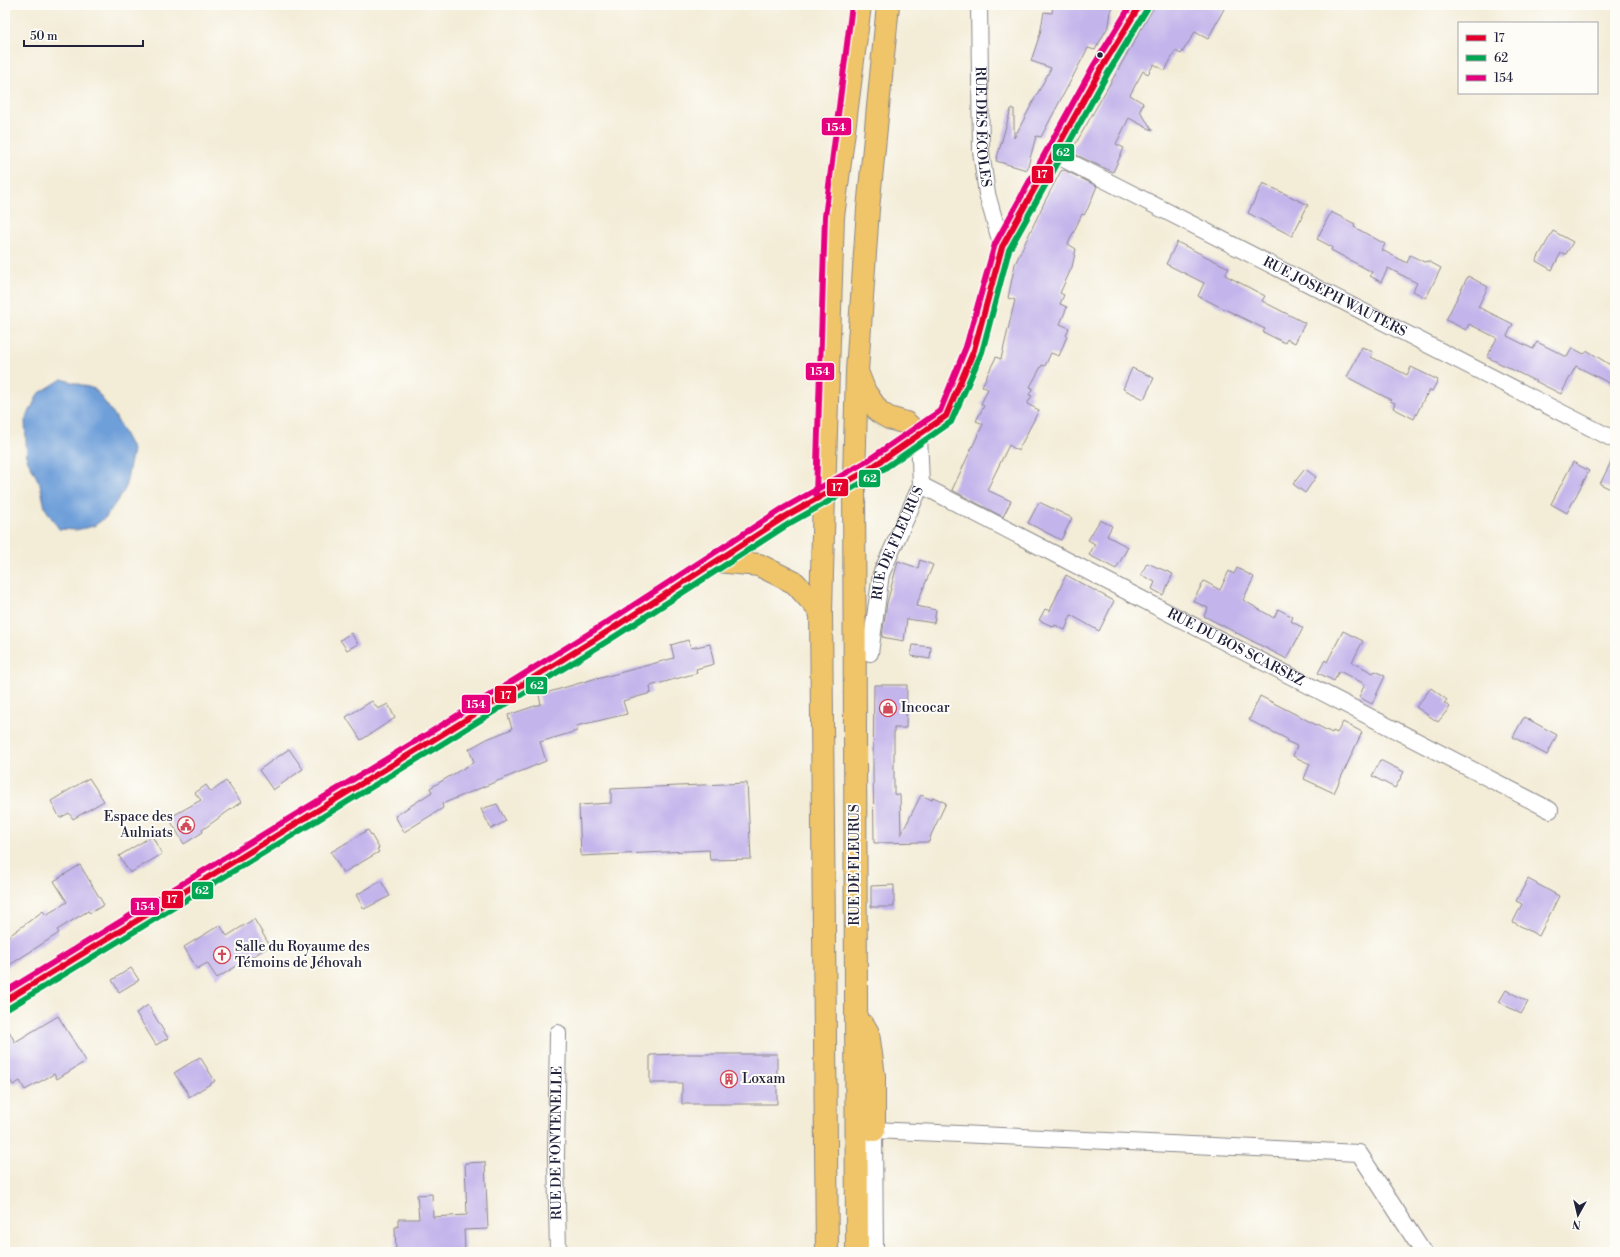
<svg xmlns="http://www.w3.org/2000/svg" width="1620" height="1257" font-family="'Libre Bodoni',serif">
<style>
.water{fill:#6e9fd9;stroke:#48608a}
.building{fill:#c3b4eb}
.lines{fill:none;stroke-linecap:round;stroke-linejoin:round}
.minor-casing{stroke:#8a8789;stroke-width:18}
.major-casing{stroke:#8a8789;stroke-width:22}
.highway-casing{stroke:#8a8789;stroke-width:24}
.minor{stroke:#fff;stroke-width:16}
.major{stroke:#f0c469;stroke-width:20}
.highway{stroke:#f0c469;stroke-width:22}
.bus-1-casing{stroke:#fdfcf7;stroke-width:9}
.bus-2-casing{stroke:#fdfcf7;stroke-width:9}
.bus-3-casing{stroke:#fdfcf7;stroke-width:9}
.bus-1{stroke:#e4002b;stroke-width:6}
.bus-2{stroke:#00a651;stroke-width:6}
.bus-3{stroke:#e5007d;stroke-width:6}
.bus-dot{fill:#22223b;stroke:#fdfcf7;stroke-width:1.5}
.labels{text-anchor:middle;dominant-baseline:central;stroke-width:4;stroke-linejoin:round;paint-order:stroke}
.street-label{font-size:14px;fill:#22223b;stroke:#fdfcf7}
.poi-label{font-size:14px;fill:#22223b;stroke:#fdfcf7;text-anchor:start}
.line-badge{stroke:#fdfcf7;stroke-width:1.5}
.badge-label{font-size:11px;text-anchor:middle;font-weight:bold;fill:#fff}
</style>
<rect width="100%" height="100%" fill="#fdfcf7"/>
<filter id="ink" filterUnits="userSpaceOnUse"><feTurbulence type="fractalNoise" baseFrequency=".025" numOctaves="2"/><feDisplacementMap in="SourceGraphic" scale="8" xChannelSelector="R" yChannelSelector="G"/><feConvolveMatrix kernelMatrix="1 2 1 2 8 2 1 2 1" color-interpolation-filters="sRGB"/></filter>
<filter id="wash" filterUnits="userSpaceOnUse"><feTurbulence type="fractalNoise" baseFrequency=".012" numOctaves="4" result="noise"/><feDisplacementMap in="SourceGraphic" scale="16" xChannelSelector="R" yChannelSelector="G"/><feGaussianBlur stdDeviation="0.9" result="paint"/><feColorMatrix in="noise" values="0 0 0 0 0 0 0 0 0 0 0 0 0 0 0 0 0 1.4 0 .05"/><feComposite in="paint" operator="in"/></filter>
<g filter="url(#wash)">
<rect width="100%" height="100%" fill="#f3ecd7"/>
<path class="water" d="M62,379L95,389L115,416L133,450L125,489L106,517L94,526L76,530L59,529L45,508L40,484L27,459L25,421L38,394Z"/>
<g id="blocks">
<g class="building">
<path d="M1053,5H1112L1109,25L1095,50L1088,48L1041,137L1036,136L1027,170L996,161L1011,109H1014V138L1051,68L1031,61L1040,34L1044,12L1052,13Z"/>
<path d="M1155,5H1226L1208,39L1195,32L1181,54L1175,51L1165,71L1154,64L1148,74L1143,71L1130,95L1143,103L1140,111L1153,131L1129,118L1116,144L1124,148L1113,172L1072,153V150Z"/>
<path d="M1064,170L1097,186L1088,208L1084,215L1082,214L1068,244L1076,249L1072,267L1060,293L1064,295L1060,304L1067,307L1060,324L1069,328L1066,336H1067L1059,356L1051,353L1045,366L1042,365L1030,387L1033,388L1029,395L1032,396L1027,404L1039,410L1018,451L1009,445L987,490L1011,501L1003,517L952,490L983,424L976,421L984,406L981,404L988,389L982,386L996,357L1001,359L1015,300L1008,298L1015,264L1045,201L1061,171Z"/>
<path d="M1263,183L1308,205L1292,236L1248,213Z"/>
<path d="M1331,212L1355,224L1354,227L1385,244L1382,250L1407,263L1410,255L1424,262L1428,261L1441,268L1426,298L1413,291L1417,283L1388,268L1381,282L1370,276L1372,272L1331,250L1332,247L1317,239Z"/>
<path d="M1553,231L1573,242L1566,254L1561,253L1552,270L1536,261Z"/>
<path d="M1177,242L1229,268L1225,275L1265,296L1262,301L1305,323L1295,343L1287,339L1285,343L1263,332L1265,329L1198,296L1204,283L1166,264Z"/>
<path d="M1468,276L1488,287L1478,307L1513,324L1507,336L1533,349L1537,342L1567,357L1572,348L1584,354L1588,351L1615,368V386L1576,366L1561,394L1487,357L1497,338L1469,324L1466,330L1446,320Z"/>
<path d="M1362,347L1373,352L1371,357L1407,375L1411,367L1438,380L1432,391L1430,390L1427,396L1426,395L1414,419L1393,408L1395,403L1390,401L1391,400L1347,377Z"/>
<path d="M1132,368L1154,378L1144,399L1123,389Z"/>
<path d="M1615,454V491L1600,484Z"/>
<path d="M1573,462L1589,471L1567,513L1551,504Z"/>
<path d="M1305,469L1316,477L1305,493L1293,484Z"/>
<path d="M1039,502L1072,518L1061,540L1028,523Z"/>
<path d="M1100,520L1112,526L1107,536L1128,547L1116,569L1089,555L1095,544L1088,540Z"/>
<path d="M920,560L933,565L916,606L936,610L934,623L907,619L904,641L882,637L887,603L898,561L918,568Z"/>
<path d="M1147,563L1173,574L1163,595L1152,589L1155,582L1141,575Z"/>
<path d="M1237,568L1254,577L1243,600L1274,618L1278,609L1293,617L1291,621L1303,628L1287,659L1204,616L1208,608L1193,601L1204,581L1220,590L1229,571L1234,574Z"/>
<path d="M1066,575L1114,601L1099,631L1071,615L1065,630L1055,625L1054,627L1039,620L1045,609L1050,611Z"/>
<path d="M1343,631L1363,641L1352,662L1373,673L1375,671L1385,676L1372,704L1359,697L1365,684L1339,671L1334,681L1318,673L1325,660L1327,662Z"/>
<path d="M351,633L358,644L347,650L340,640Z"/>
<path d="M688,640L691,648L710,644L714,664L696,669L697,673L650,686L651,693L623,701L627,714L576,726L577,731L540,742L546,761L442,804L443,808L404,832L395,816L432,792L430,788L474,762L469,749L487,739L512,729L508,715L541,704L539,695L597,678V679L674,658L671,645Z"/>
<path d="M913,645L931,647L930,659L911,656Z"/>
<path d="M874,685H907L906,728H894V794L900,795L901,835L921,795L932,800L933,797L946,803L931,835L929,842L874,843L873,766Z"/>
<path d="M1431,688L1447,700L1444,703L1450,707L1438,722L1416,707Z"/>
<path d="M1260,696L1332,733L1333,731L1337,733L1343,722L1362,732L1334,793L1304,779L1310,764L1293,756L1297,746L1286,741L1287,739L1249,720Z"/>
<path d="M372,701L378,709L388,704L395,718L361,740L346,717Z"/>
<path d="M1524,717L1557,735L1547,755L1513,737Z"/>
<path d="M289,749L303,769L273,790L259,770Z"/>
<path d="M1380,760L1404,772L1395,788L1372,776Z"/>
<path d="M89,778L104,801L73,819L69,813L60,818L51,801Z"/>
<path d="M226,781L241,802L202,830L203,832L184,844L169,818L201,800L195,793L206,785L211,792Z"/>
<path d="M747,783L751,859L710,860L709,850L581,856L579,805L611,803V789Z"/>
<path d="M497,804L506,821L491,829L481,809Z"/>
<path d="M368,830L379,848L377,849L379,852L343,873L331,852Z"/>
<path d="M152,836L162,854L130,873L119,856Z"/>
<path d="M80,865L104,905L90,913L88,911L57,930L59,933L5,968V939L43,911L46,915L67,902L54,881Z"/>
<path d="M1528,879L1559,896L1539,936L1513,922L1522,904L1516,901Z"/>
<path d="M381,881L390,896L364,909L356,895Z"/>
<path d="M894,885V907H871V886Z"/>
<path d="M254,919L270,946L217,978L207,963L197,969L184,947L220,925L227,936Z"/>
<path d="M131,968L139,980L119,992L112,980Z"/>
<path d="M1506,990L1528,1002L1521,1014L1499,1002Z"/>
<path d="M148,1005L168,1038L156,1045L136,1013Z"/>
<path d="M58,1016L86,1061L57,1079L54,1074L25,1090L20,1081L13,1085L5,1071V1024L15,1042Z"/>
<path d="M682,1054H777V1104H682V1083H650V1055Z"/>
<path d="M200,1057L215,1081L189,1097L188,1093L174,1073Z"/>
<path d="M485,1162L488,1229L464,1230L465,1250L396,1252L395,1227H398V1219H419L417,1195L432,1194L433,1217L467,1215L465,1163Z"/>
</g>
</g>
</g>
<g filter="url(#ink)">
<use href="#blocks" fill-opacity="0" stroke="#8a8789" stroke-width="1"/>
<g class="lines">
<g class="minor-casing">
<g id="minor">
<path id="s1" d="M979,5L981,151L987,194L1002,247"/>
<path id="s2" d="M1054,154L1615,440"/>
<path d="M854,478L868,470L946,416L974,350L1002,247L1101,69L1140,5"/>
<path id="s3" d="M921,485L1550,810"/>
<path id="s4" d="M870,653L881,574L921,485L919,435"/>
<path id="s5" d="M558,1252L556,1157L558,1033"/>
<path d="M875,1252L874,1130L1359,1153L1423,1252"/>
</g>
</g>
<g class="major-casing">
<path id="major" d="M5,1001L438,737L610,630L786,516L854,478"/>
</g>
<g class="highway-casing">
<g id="highway">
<path d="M858,374L865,392L879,412L889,418L906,423L919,435"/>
<path d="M717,561L759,565L795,583L821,612"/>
<path d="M864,1026L868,1033L874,1076V1130"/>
<path d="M827,1252L821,612L824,494L833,217L860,5"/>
<path d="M857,1252L854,478L857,371L868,209L888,5"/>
</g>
</g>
<use href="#minor" class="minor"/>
<use href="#major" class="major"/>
<use href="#highway" class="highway"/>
<g class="bus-1-casing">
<path id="bus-1" d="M5,1001L438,737L610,630L786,516L868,470L946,416L974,350L1002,247L1101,69L1140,5"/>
</g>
<g class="bus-2-casing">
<path id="bus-2" d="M9,1008L442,744L614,637L790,523L872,477L951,422L982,352L1009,250L1108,73L1147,9"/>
</g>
<g class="bus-3-casing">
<g id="bus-3">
<path d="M816,494L825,217L852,5"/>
<path d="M5,992L434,730L606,623L782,509L864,463L940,411L966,347L995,244L1094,65L1131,5"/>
</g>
</g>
<use href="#bus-1" class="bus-1"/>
<use href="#bus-2" class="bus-2"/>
<use href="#bus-3" class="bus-3"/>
</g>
</g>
<defs>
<g id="shop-ring" transform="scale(0.9)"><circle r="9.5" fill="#fdfcf7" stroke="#d1495b" stroke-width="1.5"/><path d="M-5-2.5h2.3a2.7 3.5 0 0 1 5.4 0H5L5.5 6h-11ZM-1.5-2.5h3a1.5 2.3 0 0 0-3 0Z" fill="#d1495b"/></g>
<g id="civic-ring" transform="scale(0.9)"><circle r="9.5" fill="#fdfcf7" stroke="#d1495b" stroke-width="1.5"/><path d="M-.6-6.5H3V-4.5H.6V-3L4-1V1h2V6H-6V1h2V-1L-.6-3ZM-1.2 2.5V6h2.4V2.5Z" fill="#d1495b"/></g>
<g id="church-ring" transform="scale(0.9)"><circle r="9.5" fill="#fdfcf7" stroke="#d1495b" stroke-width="1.5"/><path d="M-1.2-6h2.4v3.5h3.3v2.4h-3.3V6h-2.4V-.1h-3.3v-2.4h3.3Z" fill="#d1495b"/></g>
<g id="building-ring" transform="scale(0.9)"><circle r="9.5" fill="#fdfcf7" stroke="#d1495b" stroke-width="1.5"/><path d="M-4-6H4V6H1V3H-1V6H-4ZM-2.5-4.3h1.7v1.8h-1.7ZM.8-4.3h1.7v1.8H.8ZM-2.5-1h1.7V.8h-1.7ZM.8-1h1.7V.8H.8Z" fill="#d1495b"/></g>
</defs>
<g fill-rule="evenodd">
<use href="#shop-ring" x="888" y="708"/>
<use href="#civic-ring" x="186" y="825"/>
<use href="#church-ring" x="222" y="955"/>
<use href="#building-ring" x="729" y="1079"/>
</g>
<circle class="bus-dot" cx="1100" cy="55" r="3.5"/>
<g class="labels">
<g class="street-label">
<text stroke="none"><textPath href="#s1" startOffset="122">RUE DES ÉCOLES</textPath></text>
<text stroke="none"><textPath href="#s2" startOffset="315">RUE JOSEPH WAUTERS</textPath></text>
<text stroke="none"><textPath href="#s4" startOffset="114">RUE DE FLEURUS</textPath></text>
<text stroke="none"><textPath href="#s3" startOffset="354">RUE DU BOS SCARSEZ</textPath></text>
<text transform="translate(855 865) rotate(-90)">RUE DE FLEURUS</text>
<text stroke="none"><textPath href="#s5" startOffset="109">RUE DE FONTENELLE</textPath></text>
</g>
<g class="poi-label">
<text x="901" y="708">Incocar</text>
<text x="173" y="817" text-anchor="end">Espace des<tspan x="173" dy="16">Aulniats</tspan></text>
<text x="235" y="947">Salle du Royaume des<tspan x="235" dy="16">Témoins de Jéhovah</tspan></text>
<text x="742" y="1079">Loxam</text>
</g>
</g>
<g class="line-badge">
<rect x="821" y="117" width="31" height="19" rx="4" fill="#e5007d"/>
<rect x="1052" y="143" width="23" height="19" rx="4" fill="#00a651"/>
<rect x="1031" y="165" width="23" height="19" rx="4" fill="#e4002b"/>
<rect x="805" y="362" width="30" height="19" rx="4" fill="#e5007d"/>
<rect x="858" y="469" width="23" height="19" rx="4" fill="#00a651"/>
<rect x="826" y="478" width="23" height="19" rx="4" fill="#e4002b"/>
<rect x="525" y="676" width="23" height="19" rx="4" fill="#00a651"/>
<rect x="494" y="685" width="23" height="19" rx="4" fill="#e4002b"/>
<rect x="461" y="694" width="30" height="20" rx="4" fill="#e5007d"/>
<rect x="191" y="881" width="23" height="19" rx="4" fill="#00a651"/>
<rect x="161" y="890" width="23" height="19" rx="4" fill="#e4002b"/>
<rect x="130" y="897" width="30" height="19" rx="4" fill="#e5007d"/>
</g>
<g class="badge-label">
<text x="836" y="131">154</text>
<text x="1063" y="156">62</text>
<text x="1042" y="178">17</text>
<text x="820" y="375">154</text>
<text x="870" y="482">62</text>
<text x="837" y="491">17</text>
<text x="537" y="689">62</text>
<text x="506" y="699">17</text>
<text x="476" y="708">154</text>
<text x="202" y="894">62</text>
<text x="172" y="903">17</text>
<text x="145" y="910">154</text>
</g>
<rect width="1620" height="1257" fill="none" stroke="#fdfcf7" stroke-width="20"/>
<rect x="1458" y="22" width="140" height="72" fill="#fdfcf7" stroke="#a5a5ac"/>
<rect x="1466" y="35" width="20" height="6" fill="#e4002b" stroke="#a5a5ac"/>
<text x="1494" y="42" font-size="12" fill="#22223b">17</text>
<rect x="1466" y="55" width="20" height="6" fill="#00a651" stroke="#a5a5ac"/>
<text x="1494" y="62" font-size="12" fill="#22223b">62</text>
<rect x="1466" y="75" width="20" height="6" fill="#e5007d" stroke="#a5a5ac"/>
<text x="1494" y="82" font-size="12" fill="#22223b">154</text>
<g transform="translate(1578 1215) rotate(188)" stroke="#fdfcf7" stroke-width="3" paint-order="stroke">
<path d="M0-3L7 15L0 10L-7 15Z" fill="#22223b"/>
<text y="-6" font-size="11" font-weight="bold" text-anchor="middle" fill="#22223b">N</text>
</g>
<path d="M24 40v6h119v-6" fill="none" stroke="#22223b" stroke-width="2"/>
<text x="30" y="40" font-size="12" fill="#22223b" stroke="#fdfcf7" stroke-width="3" paint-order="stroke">50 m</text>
</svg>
